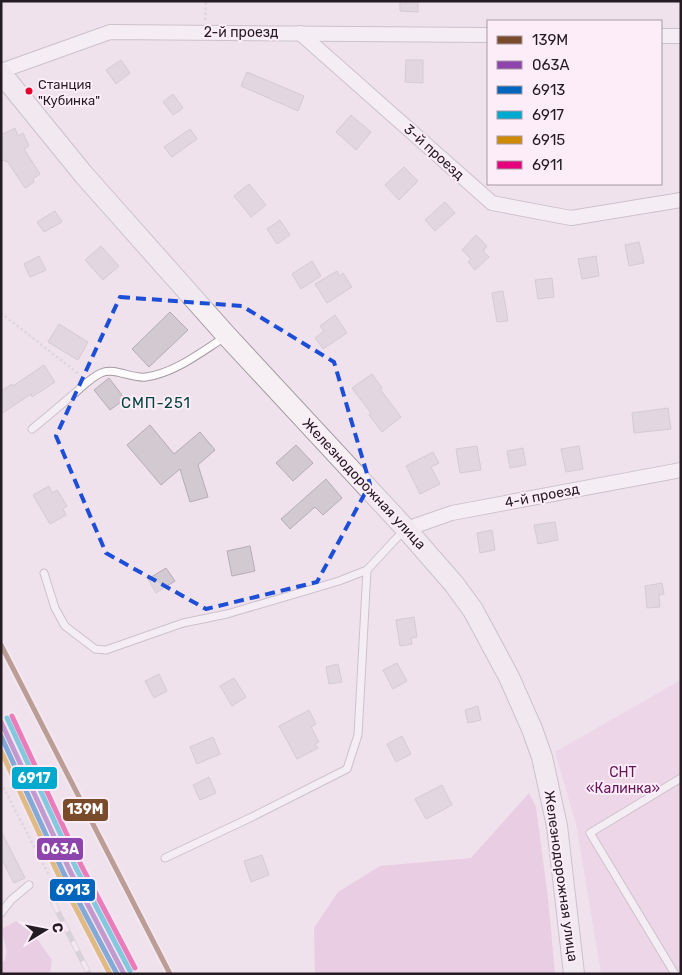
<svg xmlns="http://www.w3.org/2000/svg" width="682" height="975" font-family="Rubik,sans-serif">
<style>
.green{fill:#eac8e2}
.forest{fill:#e1b4d7}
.building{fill:#d3c9d1;stroke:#b7acb4}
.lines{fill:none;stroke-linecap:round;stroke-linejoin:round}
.lane-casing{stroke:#a49aa2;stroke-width:9}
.street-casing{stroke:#a49aa2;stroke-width:16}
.secondary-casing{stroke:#a49aa2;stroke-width:22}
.path{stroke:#cbc7ca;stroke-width:2.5;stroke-dasharray:2.5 2.5;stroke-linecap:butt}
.lane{stroke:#fdfbfc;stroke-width:7}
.street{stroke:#fdfbfc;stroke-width:14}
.secondary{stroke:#f6f0f4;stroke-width:20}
.rail-casing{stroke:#bfbdbf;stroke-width:5.5}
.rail{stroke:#fcedf8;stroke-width:4;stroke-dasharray:11;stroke-linecap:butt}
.rail-1-casing{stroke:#fcedf8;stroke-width:9}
.rail-2-casing{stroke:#fcedf8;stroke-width:9}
.rail-3-casing{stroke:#fcedf8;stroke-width:9}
.rail-4-casing{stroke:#fcedf8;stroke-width:9}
.rail-5-casing{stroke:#fcedf8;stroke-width:9}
.rail-6-casing{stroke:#fcedf8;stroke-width:9}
.rail-1{stroke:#7a4b2a;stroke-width:5}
.rail-2{stroke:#8e44ad;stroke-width:5}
.rail-3{stroke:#0065bd;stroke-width:5}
.rail-4{stroke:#00a9ce;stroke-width:5}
.rail-5{stroke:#cd8a07;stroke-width:5}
.rail-6{stroke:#e5007d;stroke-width:5}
.marked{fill:none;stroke:#1d4ed8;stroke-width:4;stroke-dasharray:10 6;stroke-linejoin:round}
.bus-dot{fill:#e4002b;stroke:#fcedf8;stroke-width:2}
.labels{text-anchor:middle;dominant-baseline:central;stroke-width:4;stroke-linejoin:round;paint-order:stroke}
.bus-label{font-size:13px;fill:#251c23;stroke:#fcedf8;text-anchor:start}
.street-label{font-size:14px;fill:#251c23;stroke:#fcedf8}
.park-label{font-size:14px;fill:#67145a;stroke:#fcedf8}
.neighbourhood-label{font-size:15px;letter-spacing:1px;fill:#00423c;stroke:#fcedf8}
.line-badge{stroke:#fcedf8;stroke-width:2}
.badge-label{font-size:14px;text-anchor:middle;font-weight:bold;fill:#fff}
</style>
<rect width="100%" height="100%" fill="#efe2ec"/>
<path class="green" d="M681,680V974H601L576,824L555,752Z"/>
<g class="forest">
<path d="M529,793L536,807L548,898L555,974H315L314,928L338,892L380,866L471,858Z"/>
<path d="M16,921L35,936L52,960L50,974H1V963L5,960C9,948 3,941 2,929Z"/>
</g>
<g class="building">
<path d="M400,1H418V12L400,11Z"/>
<path d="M121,60L130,73L116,84L106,70Z"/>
<path d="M406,60H423V83L405,82Z"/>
<path d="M247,72L304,96L298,111L241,86Z"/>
<path d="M173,94L183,108L173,115L163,102Z"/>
<path d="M351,115L371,132L356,150L336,132Z"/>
<path d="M15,128L18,136L23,133L29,146L24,149L40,174L33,179L34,182L25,188L7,161L6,162L5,160L1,161V135Z"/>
<path d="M190,129L197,139L172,157L164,147Z"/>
<path d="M404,167L418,181L399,200L385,185Z"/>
<path d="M249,184L266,205L251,217L234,196Z"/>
<path d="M445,202L455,213L435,231L425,220Z"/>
<path d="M55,211L62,222L44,232L37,222Z"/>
<path d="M280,220L290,235L277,244L267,229Z"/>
<path d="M476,235L487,246L483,251L489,257L475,270L468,262L471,259L462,250Z"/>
<path d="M639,242L644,263L629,266L625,245Z"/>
<path d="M101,246L119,266L103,280L85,260Z"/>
<path d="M39,256L46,270L30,277L24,264Z"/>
<path d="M596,256L599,276L582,279L578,259Z"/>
<path d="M312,261L321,276L301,289L292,274Z"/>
<path d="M337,271L340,276L343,273L352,287L327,303L315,284Z"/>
<path d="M552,278L554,297L538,299L535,280Z"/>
<path d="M503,291L508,321L497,322L492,293Z"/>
<path d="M170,312L188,330L149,367L132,349Z"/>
<path d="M335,315L347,333L323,349L315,338L324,331L320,326Z"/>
<path d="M59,324L88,342L78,360L48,342Z"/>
<path d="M44,365L55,382L32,397L31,394L1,414V391L12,384L13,386Z"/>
<path d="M372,374L382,388L380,389L401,417L382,432L369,415L371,413L352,388Z"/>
<path d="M109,378L125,399L110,410L94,390Z"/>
<path d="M668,408L671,429L634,433L632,413Z"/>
<path d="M150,425L174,454L200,432L215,450L198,465L208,497L190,502L180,469L161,485L127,445Z"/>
<path d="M296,445L313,463L293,481L276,463Z"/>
<path d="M477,446L481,470L460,473L456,449Z"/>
<path d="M579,446L583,469L566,472L561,449Z"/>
<path d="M523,448L526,465L510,468L507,451Z"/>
<path d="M433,452L439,463L431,467L440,484L420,494L406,466Z"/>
<path d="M326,479L342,498L323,515L315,507L290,529L281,519Z"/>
<path d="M49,486L52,493L57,490L67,506L63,509L66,515L50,524L33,495Z"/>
<path d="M555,522L558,540L538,544L534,525Z"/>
<path d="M492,530L495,550L480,553L477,533Z"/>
<path d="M250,546L255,571L232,576L227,551Z"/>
<path d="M166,568L175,581L156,593L148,579Z"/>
<path d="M662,583L664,594L659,595L660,607L647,608L645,586Z"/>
<path d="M414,617L417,637L411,638L412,644L400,646L396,620Z"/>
<path d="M397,663L407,681L393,689L383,670Z"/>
<path d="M338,664L342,682L329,684L326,667Z"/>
<path d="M159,674L167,691L154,698L145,681Z"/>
<path d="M234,678L246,697L232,706L220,686Z"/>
<path d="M478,706L481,720L468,723L465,710Z"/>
<path d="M309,710L316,724L311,727L319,742L315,744L318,748L297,759L279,726Z"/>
<path d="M402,736L411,754L396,762L387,744Z"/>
<path d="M213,737L220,754L197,764L190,747Z"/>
<path d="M209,777L216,793L200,800L193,785Z"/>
<path d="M442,785L452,805L426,819L415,799Z"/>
<path d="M1,831L25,878L14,883L1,858Z"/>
<path d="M262,855L269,875L251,882L244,861Z"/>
</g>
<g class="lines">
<g class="lane-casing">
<g id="lane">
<path d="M32,429C47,417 62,404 76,392C84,385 92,377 101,373C115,367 131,379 146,377C175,373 201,352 225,337"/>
<path d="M44,573L55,608L65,626L95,649L106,650L183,623L227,614L339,581L367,570"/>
<path d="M165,858L254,816L347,769L358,735L367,570L405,529"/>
<path d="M1,913L11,900L29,885"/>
<path d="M675,974L590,833L681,778"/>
</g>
</g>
<g class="street-casing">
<g id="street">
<path d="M300,33L492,203L571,218L681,200"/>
<path d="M661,36H681"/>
<path d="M1,71L110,32L488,35"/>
<path d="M406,529L452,513L681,470"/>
</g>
</g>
<g class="secondary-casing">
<path id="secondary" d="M1,73L84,175L227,336L406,529L454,584L473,610L509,677L532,729L542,757L557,826L574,974"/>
</g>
<g class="path">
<path d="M205,20L206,1"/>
<path d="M1,313L80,375"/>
<path d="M1,783L49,875"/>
</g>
<use href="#lane" class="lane"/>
<use href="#street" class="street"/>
<use href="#secondary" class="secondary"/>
<g class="rail-casing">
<path id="rail" d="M53,902L89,974"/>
</g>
<use href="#rail" class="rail"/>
<g class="rail-1-casing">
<path id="rail-1" d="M1,645L170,974"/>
</g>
<g class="rail-2-casing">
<path id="rail-2" d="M1,722L70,871L124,974"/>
</g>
<g class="rail-3-casing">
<path id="rail-3" d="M1,736L64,874L117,974"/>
</g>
<g class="rail-4-casing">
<path id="rail-4" d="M7,718L76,868L130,971"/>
</g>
<g class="rail-5-casing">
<path id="rail-5" d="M1,751L59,876L110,974"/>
</g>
<g class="rail-6-casing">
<path id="rail-6" d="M12,716L81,865L135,968"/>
</g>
<use href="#rail-1" class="rail-1"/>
<use href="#rail-2" class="rail-2"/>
<use href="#rail-3" class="rail-3"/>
<use href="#rail-4" class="rail-4"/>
<use href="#rail-5" class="rail-5"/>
<use href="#rail-6" class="rail-6"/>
</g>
<path d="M0 0H682V975H0ZM120,297L242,306L334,362L370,484L317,582L206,609L106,553L56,436Z" fill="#efe2ec" fill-opacity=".55" fill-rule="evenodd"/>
<path class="marked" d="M120,297L242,306L334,362L370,484L317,582L206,609L106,553L56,436Z"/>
<circle class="bus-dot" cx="29" cy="91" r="4.5"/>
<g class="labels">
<g class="bus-label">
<text x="38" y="84">Станция<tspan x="38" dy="16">"Кубинка"</tspan></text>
</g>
<g class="street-label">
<text x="241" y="32">2-й проезд</text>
<text transform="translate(434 152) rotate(42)">3-й проезд</text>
<text transform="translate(364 484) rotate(47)">Железнодорожная улица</text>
<text transform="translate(542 496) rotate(-11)">4-й проезд</text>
<text transform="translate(561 876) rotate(82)">Железнодорожная улица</text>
</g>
<g class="park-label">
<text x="623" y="772">СНТ<tspan x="623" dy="16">«Калинка»</tspan></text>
</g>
<g class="neighbourhood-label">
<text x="156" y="403">СМП-251</text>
</g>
</g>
<g class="line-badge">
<rect x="11" y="766" width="47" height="24" rx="5" fill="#00a9ce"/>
<rect x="62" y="798" width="47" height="24" rx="5" fill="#7a4b2a"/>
<rect x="36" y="837" width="48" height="24" rx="5" fill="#8e44ad"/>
<rect x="49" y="878" width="47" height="24" rx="5" fill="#0065bd"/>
</g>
<g class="badge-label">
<text x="34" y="783">6917</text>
<text x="85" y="814">139М</text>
<text x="60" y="854">063А</text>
<text x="73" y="895">6913</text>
</g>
<rect width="682" height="975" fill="none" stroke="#251c23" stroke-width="5"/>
<rect x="487" y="20" width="175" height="165" fill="#fcedf8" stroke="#a699a3"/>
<rect x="497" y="36" width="25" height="8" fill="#7a4b2a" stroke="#a699a3"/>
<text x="532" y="45" font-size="15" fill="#251c23">139М</text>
<rect x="497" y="61" width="25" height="8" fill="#8e44ad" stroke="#a699a3"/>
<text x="532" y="70" font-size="15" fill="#251c23">063А</text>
<rect x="497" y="86" width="25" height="8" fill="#0065bd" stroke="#a699a3"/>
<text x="532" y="95" font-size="15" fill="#251c23">6913</text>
<rect x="497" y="111" width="25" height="8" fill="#00a9ce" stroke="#a699a3"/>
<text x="532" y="120" font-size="15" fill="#251c23">6917</text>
<rect x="497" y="136" width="25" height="8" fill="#cd8a07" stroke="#a699a3"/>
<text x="532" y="145" font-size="15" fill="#251c23">6915</text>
<rect x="497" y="161" width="25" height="8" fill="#e5007d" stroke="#a699a3"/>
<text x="532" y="170" font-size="15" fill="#251c23">6911</text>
<g transform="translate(45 930) rotate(80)" stroke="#fcedf8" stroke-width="4" paint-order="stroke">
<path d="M0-4L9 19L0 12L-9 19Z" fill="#251c23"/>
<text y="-8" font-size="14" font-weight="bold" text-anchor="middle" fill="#251c23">С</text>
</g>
</svg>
